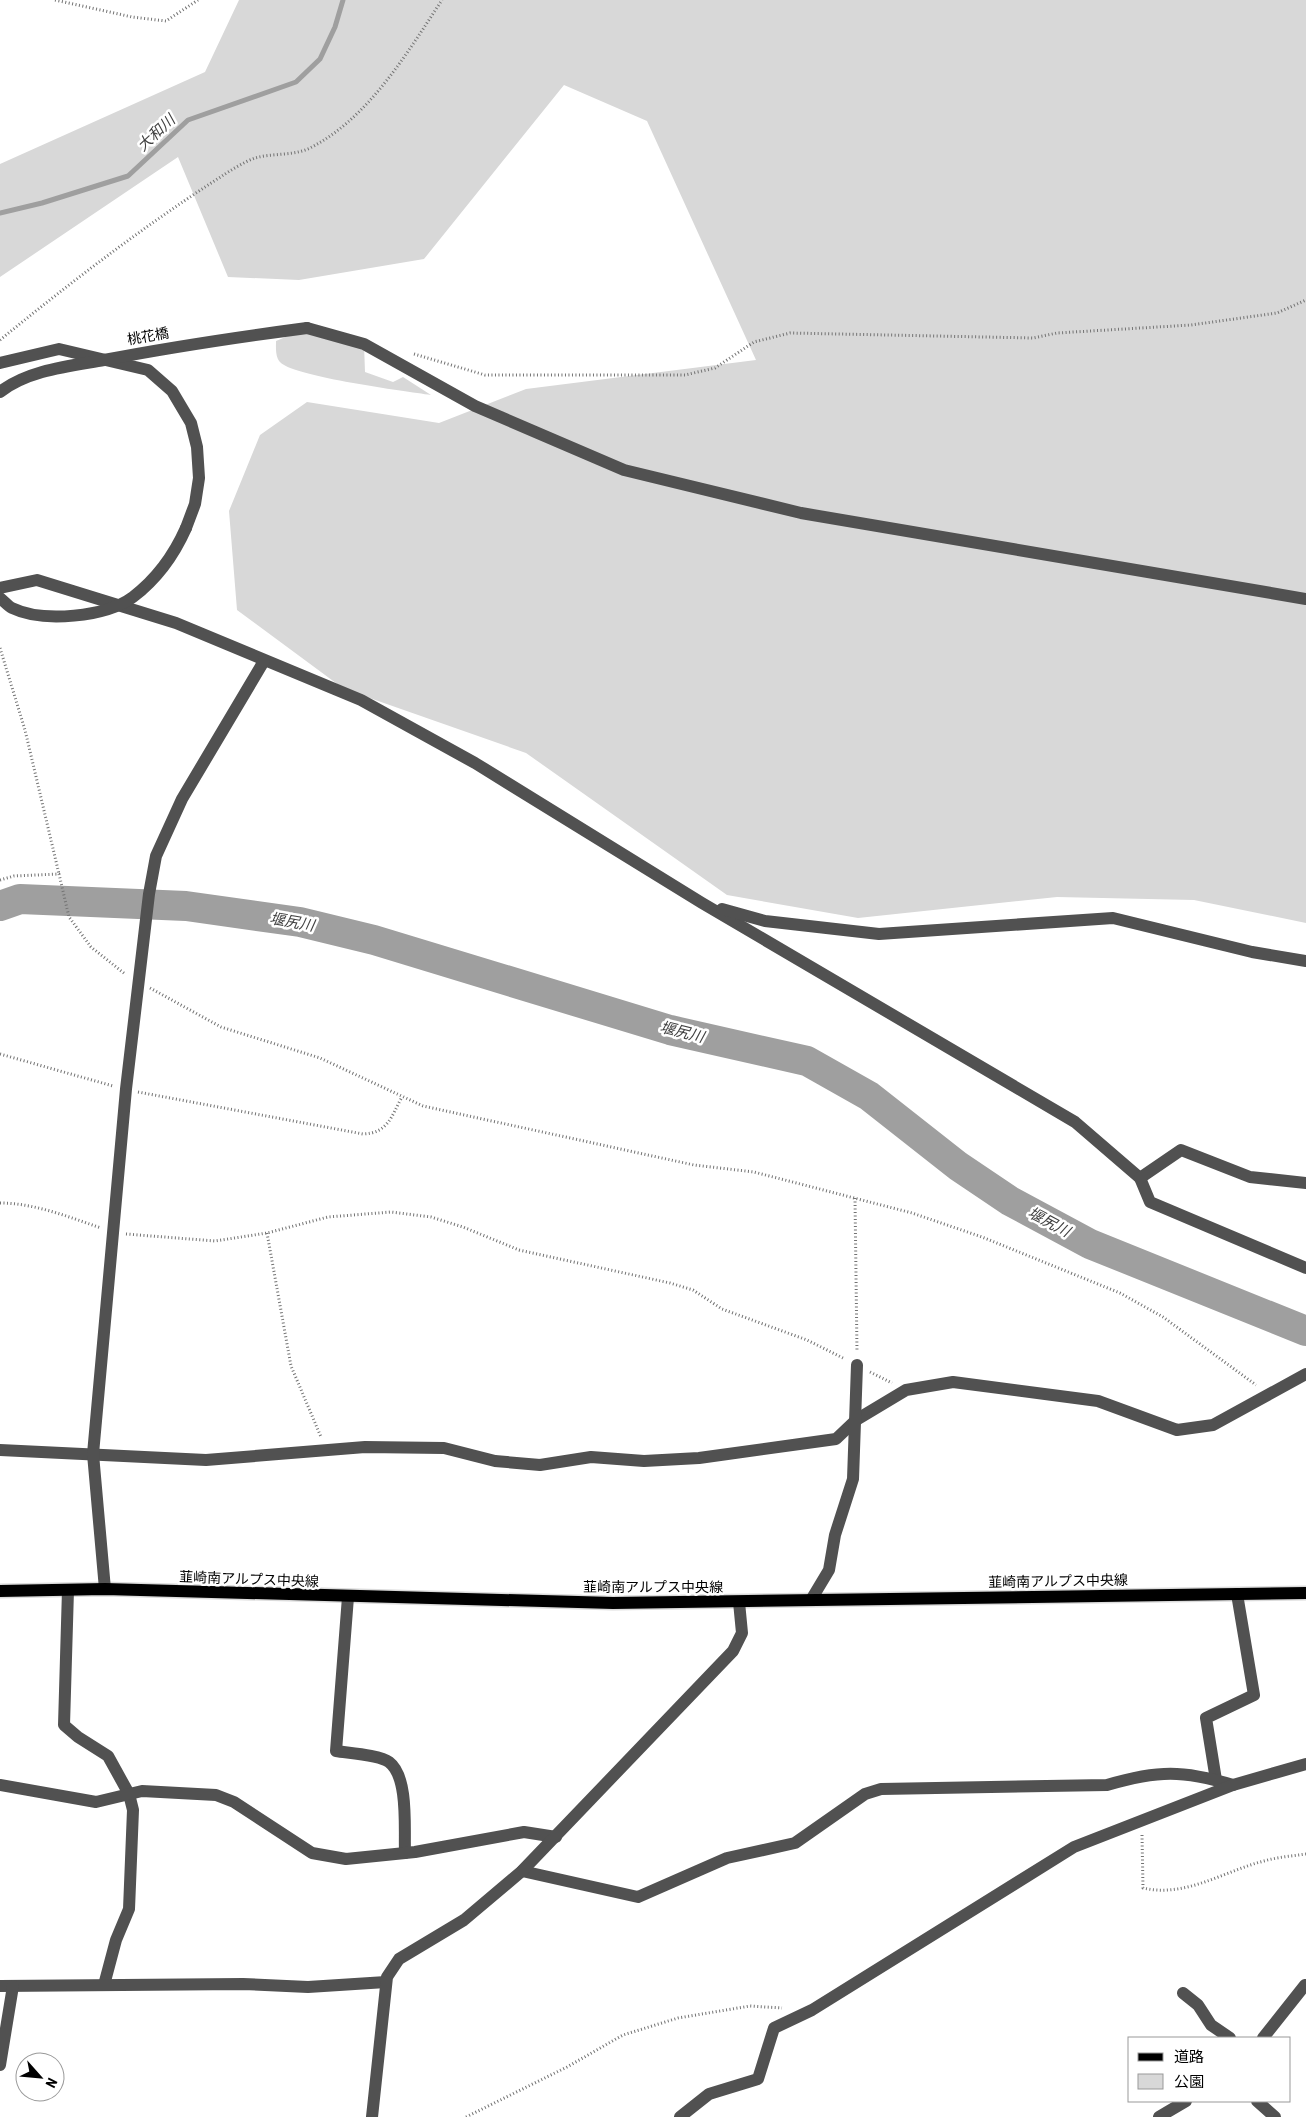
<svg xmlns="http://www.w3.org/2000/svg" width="1306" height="2117" font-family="'Roboto Condensed','Noto Sans JP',sans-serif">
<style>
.green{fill:#d8d8d8}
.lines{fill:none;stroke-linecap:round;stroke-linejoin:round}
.stream{stroke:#9f9f9f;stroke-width:5}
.river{stroke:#9f9f9f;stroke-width:30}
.major-casing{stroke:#dbdbdb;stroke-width:15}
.path{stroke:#737373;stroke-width:3;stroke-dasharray:1 2.5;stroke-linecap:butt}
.minor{stroke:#515151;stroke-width:12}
.major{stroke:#000;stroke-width:12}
.minor-bridge{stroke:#515151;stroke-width:12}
.labels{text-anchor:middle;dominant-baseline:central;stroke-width:5;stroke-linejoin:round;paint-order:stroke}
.street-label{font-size:14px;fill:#000;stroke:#fff}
.water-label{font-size:15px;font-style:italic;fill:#404040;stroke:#fff}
</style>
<rect width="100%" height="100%" fill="#fff"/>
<g class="green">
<path d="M239,0H1306V923L1194,900L1057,897L858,918L727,895L526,753L344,689L237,610L229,511L260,435L307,402L439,423L526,389L756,360L647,121L564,85L424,259L299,280L228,277L178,157L0,277V164L205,72Z"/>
<path d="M307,328L364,344L365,372L393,382L403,377L431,395C404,391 297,377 281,363C275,358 276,348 276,341Z"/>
</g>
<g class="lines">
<path class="stream" d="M0,213L42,203L128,176L188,120L296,82L320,59L335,27L343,0"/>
<path class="river" d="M0,906L20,899L186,906L300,922L374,940L670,1030L807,1061L869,1096L958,1166L1010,1201L1090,1244L1306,1331"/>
<g class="major-casing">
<path id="major" d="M0,1591L105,1589L613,1603L1306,1593"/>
</g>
<g class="path">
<path d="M55,0L132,17L166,21L198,0"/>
<path d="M0,340C71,282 144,226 222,176C231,170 244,162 255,158C272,153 294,156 310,148C369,118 407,53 442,0"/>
<path d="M414,354L485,375H685L715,368L754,342L790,333L1033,338L1057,333L1191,325L1277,313L1306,300"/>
<path d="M0,648L25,730L59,874"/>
<path d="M0,880L14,876L59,874L69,917L91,947L125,974"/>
<path d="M150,988L221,1027L320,1058L423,1106L694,1165L754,1172L912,1213L982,1237L1120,1293L1163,1317L1256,1385"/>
<path d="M0,1054L113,1086"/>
<path d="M138,1092L363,1134C388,1133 391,1117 402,1097"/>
<path d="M855,1198L857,1352"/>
<path d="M0,1203C34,1203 69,1217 101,1228"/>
<path d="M267,1233L291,1366L321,1437"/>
<path d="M126,1234L215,1241L267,1233L328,1217L391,1212L431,1217L463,1227L519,1250L670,1283L693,1290L722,1309L807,1340L845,1359"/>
<path d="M870,1372L892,1383"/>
<path d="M1142,1835L1143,1888C1186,1898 1224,1871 1264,1861C1278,1857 1292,1856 1306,1854"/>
<path d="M466,2117L567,2067L623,2035L678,2018L750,2006L782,2008"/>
</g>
<g class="minor">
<path d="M307,328L364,344L475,406L624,470L801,513L1306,599"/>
<path d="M0,363L59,349L148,370L172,391L191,423L197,447L199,478L195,504L186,528"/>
<path d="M0,588L37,580L176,623L361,700L475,763L702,903L1075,1122L1140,1178L1150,1202L1306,1268"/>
<path d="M722,909L765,921L879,934L1113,918L1252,952L1306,961"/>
<path d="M1140,1178L1181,1150L1250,1177L1306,1183"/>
<path d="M0,1450L206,1460L365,1447L444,1448L495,1461L540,1465L591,1457L644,1461L699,1458L836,1439L856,1420L906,1390L953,1382L1098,1401L1177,1430L1213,1425L1306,1374"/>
<path d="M105,1589L93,1454L126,1089L149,894L156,856L182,799L264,661"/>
<path d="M68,1590L64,1725L78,1737L108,1756L129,1794L133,1810L129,1909L116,1940L104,1985"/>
<path d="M348,1597L336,1751C348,1753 380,1755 389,1762C409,1777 404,1829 405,1853"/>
<path d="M811,1600L829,1570L835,1535L853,1479L857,1365"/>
<path d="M1216,1780L1206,1718L1254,1695L1237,1594"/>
<path d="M0,1785L96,1802L142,1791L216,1795L234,1802L312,1853L346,1859L415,1852L524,1832L556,1837"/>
<path d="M522,1871L638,1897L727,1858L795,1843L865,1794L881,1789L1107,1785C1158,1770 1183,1770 1233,1785"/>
<path d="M0,1986L243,1984L308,1987L386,1982"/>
<path d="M1183,1993L1198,2005L1211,2025L1230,2038"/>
<path d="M1263,2038L1305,1985"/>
<path d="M0,2065L13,1986"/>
<path d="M1257,2101L1275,2117"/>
<path d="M372,2117L387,1977L399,1959L464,1920L522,1871L733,1651L742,1633L739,1602"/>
<path d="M680,2117L709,2094L758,2079L774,2028L812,2010L1074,1847L1233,1785L1306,1764"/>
<path d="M1159,2117L1186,2101"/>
</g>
<use href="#major" class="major"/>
<g class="minor-bridge">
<path d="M0,392C28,370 70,366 104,360C172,347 239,337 307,328"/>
<path d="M0,598C4,601 8,606 12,608C43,623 106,617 133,597C158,578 174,555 186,528"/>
</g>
</g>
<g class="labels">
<g class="street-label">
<text transform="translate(148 336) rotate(-10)">桃花橋</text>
<text transform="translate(249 1579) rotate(2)">韮崎南アルプス中央線</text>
<text transform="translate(1058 1581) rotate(-1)">韮崎南アルプス中央線</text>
<text x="653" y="1587">韮崎南アルプス中央線</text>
</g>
<g class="water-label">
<text transform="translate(156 133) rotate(-43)">大和川</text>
<text transform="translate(292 922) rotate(10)">堰尻川</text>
<text transform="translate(682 1032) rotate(14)">堰尻川</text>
<text transform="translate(1049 1222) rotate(28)">堰尻川</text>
</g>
</g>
<rect x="1128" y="2037" width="162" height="65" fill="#ffffff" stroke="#999999"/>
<rect x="1138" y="2053" width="25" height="8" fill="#000000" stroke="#999999"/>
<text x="1174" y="2062" font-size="15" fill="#000000">道路</text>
<rect x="1138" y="2074" width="25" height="15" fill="#d8d8d8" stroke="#999999"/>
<text x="1174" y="2087" font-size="15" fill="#000000">公園</text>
<g transform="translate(40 2077) rotate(117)"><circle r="24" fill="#ffffff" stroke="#999999"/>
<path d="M0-4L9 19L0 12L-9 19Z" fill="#000000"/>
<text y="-8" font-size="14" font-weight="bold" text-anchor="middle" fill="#000000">N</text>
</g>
</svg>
